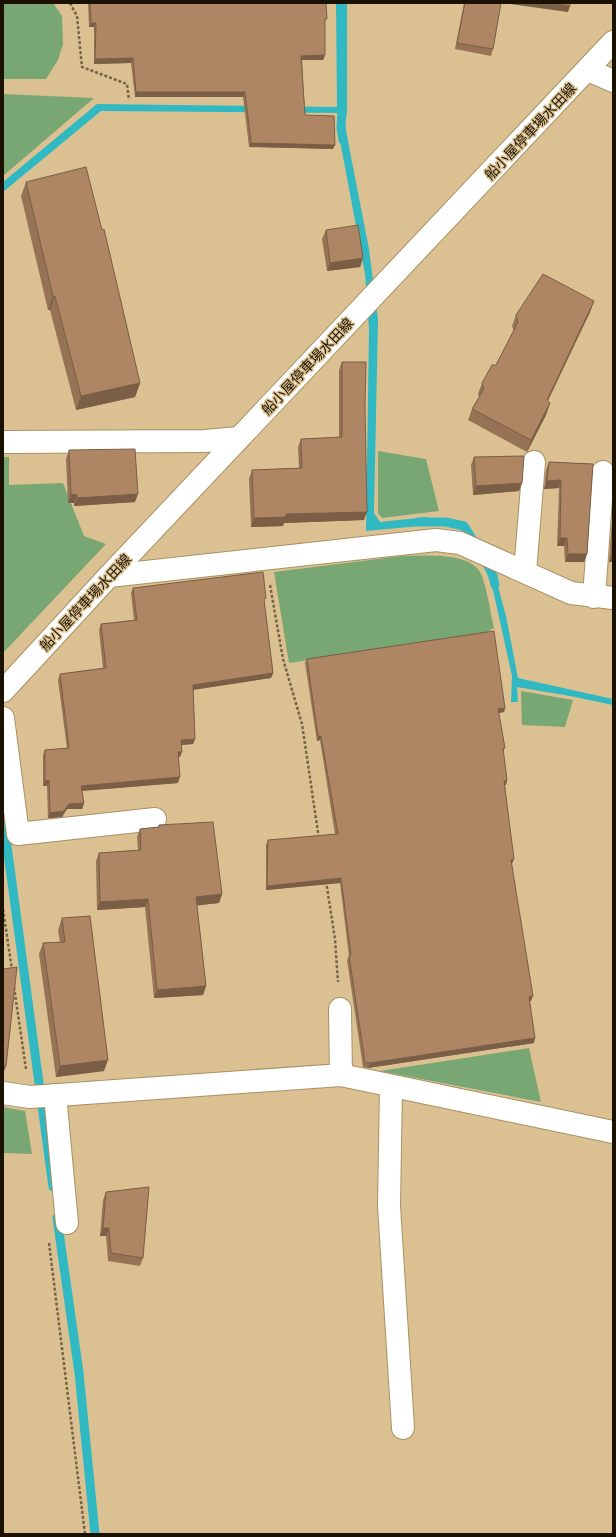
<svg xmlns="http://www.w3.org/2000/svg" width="616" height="1537" font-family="Commissioner,'Noto Sans JP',sans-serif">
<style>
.green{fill:#78a773}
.water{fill:#30b9c2}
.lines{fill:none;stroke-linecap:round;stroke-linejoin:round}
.stream{stroke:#30b9c2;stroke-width:9}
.minor-casing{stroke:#a99063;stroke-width:24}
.major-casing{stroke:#a99063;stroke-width:24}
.path{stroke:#756445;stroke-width:2.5;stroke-dasharray:3 2;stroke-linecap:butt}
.minor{stroke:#fff;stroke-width:22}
.major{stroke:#fff;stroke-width:22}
.wall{fill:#967355}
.shaded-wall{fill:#7a5e45}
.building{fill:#ae8663;stroke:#7a5e45}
.labels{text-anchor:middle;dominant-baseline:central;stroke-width:3;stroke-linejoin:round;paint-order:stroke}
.street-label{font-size:14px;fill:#1a1101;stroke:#dbc191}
</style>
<rect width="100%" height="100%" fill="#dbc191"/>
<g class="green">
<path d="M3,3H53L62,16L63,44L58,60L46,79H3Z"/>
<path d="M3,94L94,98L3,176Z"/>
<path d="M378,451L426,459L439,511L382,518L378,513Z"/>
<path d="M3,457H9V485L63,483L84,536L106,544L3,653Z"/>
<path d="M402,556C424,556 473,551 482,576C488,593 490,611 494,628L484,634L289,663L274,572Z"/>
<path d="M521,691L573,700L565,727L522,725Z"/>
<path d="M529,1048L541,1102L380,1071Z"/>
<path d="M3,1107L25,1111L32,1154L3,1153Z"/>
</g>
<g class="water">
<path d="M336,3H347V115L345,116L343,113L101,111L3,192V182L97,104L337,107Z"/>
<path d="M345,126L369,249L378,319L374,513L380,522L427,517L431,525L366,531L369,329L365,274L338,130Z"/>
<path d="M494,572L506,616L518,678L613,699V705L570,696L517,687L518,702H511L512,676L493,590L488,576Z"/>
</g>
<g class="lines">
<g class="stream">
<path d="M342,111L341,128L343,140"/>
<path d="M418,522H446L464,526L476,545"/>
<path d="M484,558L493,576L495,585"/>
<path d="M3,816L53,1187"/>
<path d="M57,1218L79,1373L95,1534"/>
</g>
<g class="minor-casing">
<g id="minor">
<path d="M588,70L613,81"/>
<path d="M3,442L205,441L239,438"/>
<path d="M525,572L534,462"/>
<path d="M109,576L436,540L460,543L571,593L613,598"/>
<path d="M594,597L603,472"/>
<path d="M3,718L18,834L155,819"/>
<path d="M340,1009L341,1075"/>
<path d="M391,1086L389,1206L403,1428"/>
<path d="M3,1093L30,1097L341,1075L613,1132"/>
<path d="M55,1095L67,1223"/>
</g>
</g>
<g class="major-casing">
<path id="major" d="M3,691L109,576L613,42"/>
</g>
<g class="path">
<path d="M70,3L77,16L82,67L127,84L129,100"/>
<path d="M270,585L283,659L302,724L319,839"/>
<path d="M326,881L335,939L338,982"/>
<path d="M3,909L12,970"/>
<path d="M14,987L26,1069"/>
<path d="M49,1243L85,1534"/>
</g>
<use href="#minor" class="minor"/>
<use href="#major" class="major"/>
</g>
<g class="wall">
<path d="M88,3H326L325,23V55L323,60H302L305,115L333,149L249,147L243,97H135L131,63L94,64V27H89Z"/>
<path d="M464,3H501L493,49L491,56L455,49Z"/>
<path d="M26,182L140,383L135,397L76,410L50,310H48L21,196Z"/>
<path d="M326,230L363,258L360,267L327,271L322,239Z"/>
<path d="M594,301L590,312L548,401L550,403L546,415L527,452L468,420L472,409L479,397L478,394L482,383L496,365L514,331L512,326L516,315Z"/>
<path d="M342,362L365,407L364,520L284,523L283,526L251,527L249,479L252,470L299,468L298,447L301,439L339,438V370Z"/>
<path d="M69,450L135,502L74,506V503H68L66,459Z"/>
<path d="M474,457L522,483L519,491L473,495L471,465Z"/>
<path d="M549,462L593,464L587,554L584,562H565L564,546H557L559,488L544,489L546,470Z"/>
<path d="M613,507V562H609Z"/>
<path d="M133,588L264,602L273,673L271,678L193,690L195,739L193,744L182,745L180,757H179L178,783L82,791L84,803L82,809H67L62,817L48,818L47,786H43V755L45,750L67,748L58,680L60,674L103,668L99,630L101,624L134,620L131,593Z"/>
<path d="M307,659L505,708L504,712L499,713L505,748L503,751L507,780L506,785H505L512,864H511L531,1001H530L534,1043L368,1068L363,1067L347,960L349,956L340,883L266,890V845L268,840L335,834L320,740L317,741L305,663Z"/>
<path d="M159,825L222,894L219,903L197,905L206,986L203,995L154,998L145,907L97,910L96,861L99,853L138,850L137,837L140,829L158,827Z"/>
<path d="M62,918L104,1071L56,1077L39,954L43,943L60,942L58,930Z"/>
<path d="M106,1192L143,1258L140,1266L108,1261L106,1236H100L103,1200Z"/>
</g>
<g class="shaded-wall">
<path d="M502,3H550L570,6L568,12Z"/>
<path d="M91,23H96L94,27H89Z"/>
<path d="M325,55L323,60H300L301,56Z"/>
<path d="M133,58L131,63L94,64L95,59Z"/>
<path d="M136,92H245L243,97H135Z"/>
<path d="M251,143L335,145L333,149L249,147Z"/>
<path d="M363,258L360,267L327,271L330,263Z"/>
<path d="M53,296H55L50,310H48Z"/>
<path d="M594,301L590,312L542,412L547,400Z"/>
<path d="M140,383L135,397L76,410L81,396Z"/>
<path d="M550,403L546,415L527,452L531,440Z"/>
<path d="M561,480L559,488L544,489L547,481Z"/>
<path d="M522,483L519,491L473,495L476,486Z"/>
<path d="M71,494L77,495L74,503H68Z"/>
<path d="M138,494L135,502L74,506L77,498Z"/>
<path d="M367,512L364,520L284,523L283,526L251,527L254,518L286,514Z"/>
<path d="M560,538H567L564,546H557Z"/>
<path d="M612,553H613V562H609Z"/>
<path d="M568,554H587L584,562H565Z"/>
<path d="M273,673L271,678L191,690L193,685Z"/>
<path d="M505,708L504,712L497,713L498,709Z"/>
<path d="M318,736H321L320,740L317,741Z"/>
<path d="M195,739L193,744L179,745L181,740Z"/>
<path d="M178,752H182L180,757H176Z"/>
<path d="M180,777L178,783L79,791L81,786Z"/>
<path d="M49,780L47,786H43L45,781Z"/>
<path d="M507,780L506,785H502L504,781Z"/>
<path d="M84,803L82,809H67L62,817L48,818L50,813L69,804Z"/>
<path d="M514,859L512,864H509L511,860Z"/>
<path d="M341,878L340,883L266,890L267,886Z"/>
<path d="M222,894L219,903L193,906L196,897Z"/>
<path d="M148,899L145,907L97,910L100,902Z"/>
<path d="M206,986L203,995L154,998L157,990Z"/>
<path d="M533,996L531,1001L527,1002L529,997Z"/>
<path d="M535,1038L534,1043L368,1068L370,1063Z"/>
<path d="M108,1060L104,1071L56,1077L60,1066Z"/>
<path d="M3,1066H6L3,1074Z"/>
<path d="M103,1228H109L106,1236H100Z"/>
</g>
<g class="building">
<path d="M90,3H326L327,19H325V55L301,56L305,115L334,116L335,145L251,143L245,92H136L133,58L95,59L96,23H91Z"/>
<path d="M465,3H501L493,49L457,43Z"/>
<path d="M550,3H570V6Z"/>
<path d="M86,167L102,230L104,229L140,383L81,396L55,296H53L26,182Z"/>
<path d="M358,225L363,258L330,263L326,230Z"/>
<path d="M543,274L594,301L547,400L550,403L531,440L472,409L484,389L482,383L492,365H496L518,322L516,315Z"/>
<path d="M342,362H366L365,407L367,512L286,514V517L254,518L252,470L302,468L301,439L342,437Z"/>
<path d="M135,449L138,494L77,498V495L71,494L69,450Z"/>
<path d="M524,456L522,483L476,486L474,457Z"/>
<path d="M549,462L593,464L587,554H568L567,538H560L561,480L547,481Z"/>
<path d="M263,572L266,598L264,599L273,673L193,685L195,739L181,740L182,752H178L180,777L81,786L84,803L69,804L64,811L50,813L49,780L45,781V750L69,748L60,674L106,668L101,624L137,620L133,588Z"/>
<path d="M494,631L505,708L498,709L505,748H503L507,780L504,781L514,859L511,860L533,996L529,997L535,1038L370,1063L365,1062L349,956L351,955L341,878L267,886L268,840L338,834L321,736H318L307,659Z"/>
<path d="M213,822L222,894L196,897L206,986L157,990L148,899L100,902L99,853L141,850L140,829L159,827V825Z"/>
<path d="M90,916L108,1060L60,1066L43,943L65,942L62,918Z"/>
<path d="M17,967L6,1066H3V969Z"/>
<path d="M149,1187L143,1258L111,1253L109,1228H103L106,1192Z"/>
</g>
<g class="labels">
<g class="street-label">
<text transform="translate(530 131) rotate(-47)">船小屋停車場水田線</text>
<text transform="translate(307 366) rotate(-47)">船小屋停車場水田線</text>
<text transform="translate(85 602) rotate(-47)">船小屋停車場水田線</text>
</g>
</g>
<rect width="616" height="1537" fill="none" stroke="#1a1101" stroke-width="8"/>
</svg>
